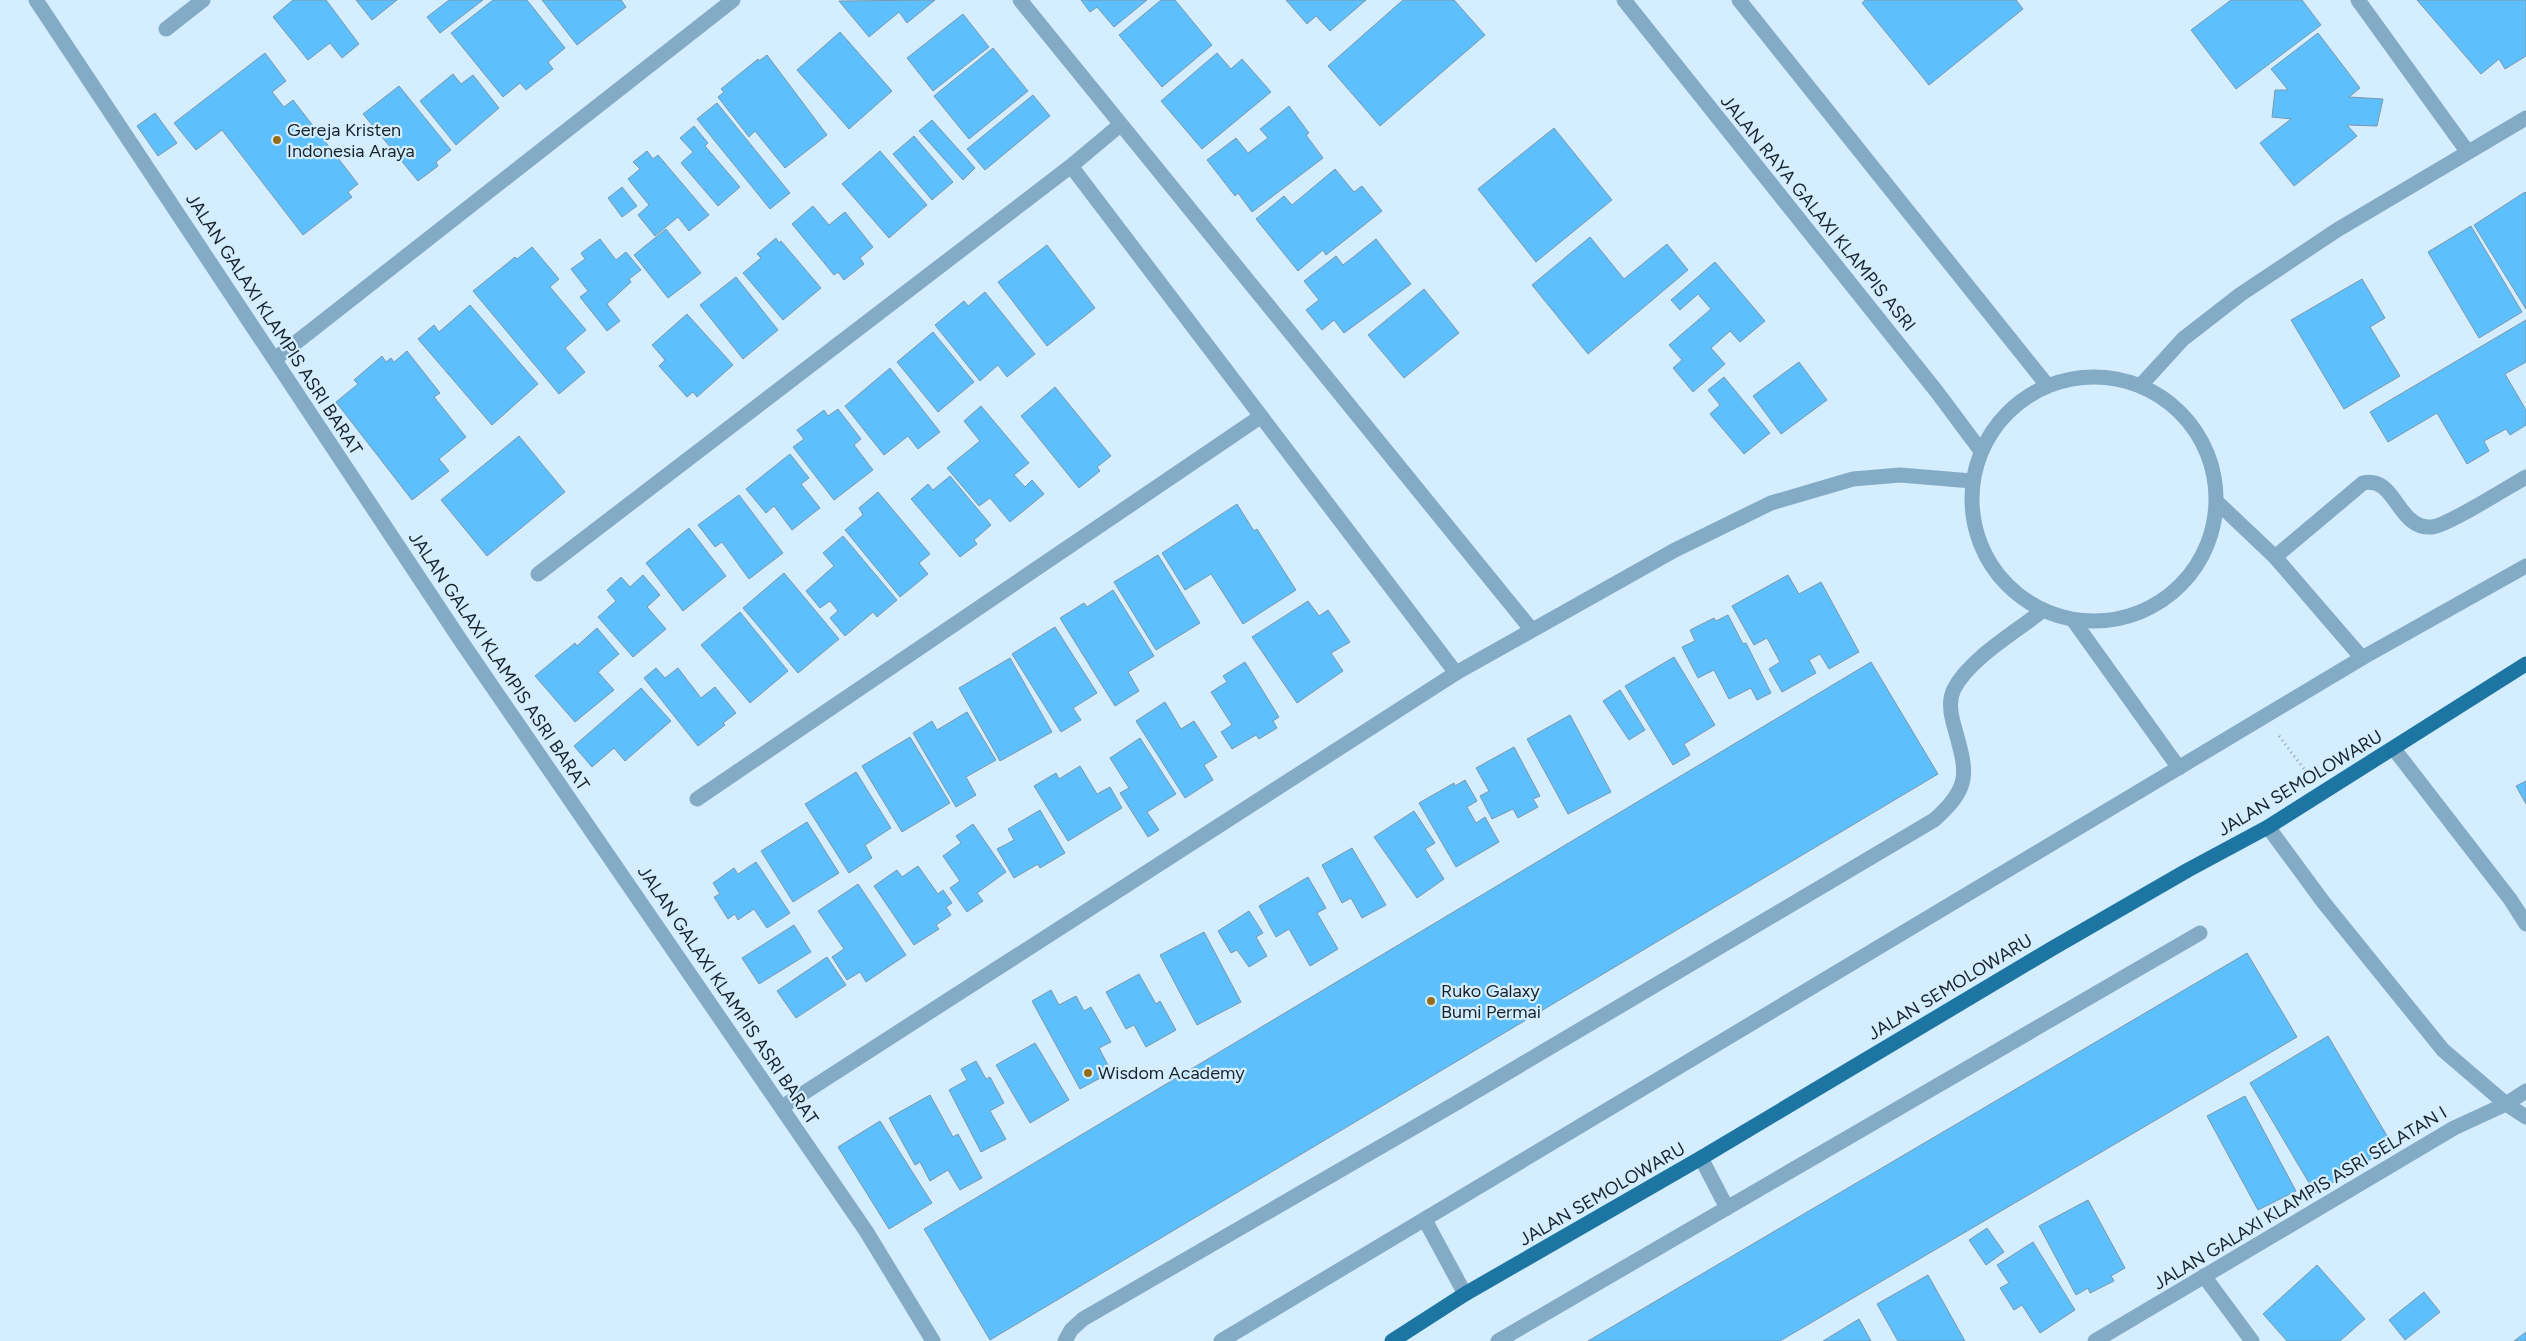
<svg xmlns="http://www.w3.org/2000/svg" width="2526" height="1341" font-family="Figtree,sans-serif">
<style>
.building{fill:#5dc0fd;stroke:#7b98ac}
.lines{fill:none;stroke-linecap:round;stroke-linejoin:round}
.path{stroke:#90a4b2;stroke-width:3;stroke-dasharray:1 4;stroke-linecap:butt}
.minor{stroke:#84abc6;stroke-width:15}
.major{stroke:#1d75a4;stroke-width:15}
.poi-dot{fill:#966d18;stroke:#d5eeff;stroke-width:2}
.labels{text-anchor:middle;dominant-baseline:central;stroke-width:4.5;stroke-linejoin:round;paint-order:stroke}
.poi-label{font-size:18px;fill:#18242c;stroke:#d5eeff;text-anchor:start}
.street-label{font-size:18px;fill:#18242c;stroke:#d5eeff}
</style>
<rect width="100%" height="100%" fill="#d5eeff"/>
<g class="building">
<path d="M293,0H326L359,44L342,58L330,43L308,60L273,17Z"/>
<path d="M356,0H397L372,20Z"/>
<path d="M449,0H483L440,33L427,17Z"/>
<path d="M493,0H527L565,48L548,62L553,69L526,90L520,83L503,97L451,33Z"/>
<path d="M542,0H621L626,7L577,45Z"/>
<path d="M935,0L907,23L899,12L869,37L839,1Z"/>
<path d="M1081,0H1147L1114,27L1097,7L1090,12Z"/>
<path d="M1161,0H1175L1212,45L1162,87L1119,35Z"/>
<path d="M1286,0H1366L1330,31L1316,16L1307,24Z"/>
<path d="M1403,0H1454L1485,35L1380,126L1328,66Z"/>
<path d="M1865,0H2016L2023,9L1929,85L1862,3Z"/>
<path d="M2231,0H2302L2321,25L2236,89L2191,30Z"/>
<path d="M2417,0H2526V56L2505,69L2499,59L2481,74Z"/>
<path d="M963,14L989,47L933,91L907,58Z"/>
<path d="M840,32L892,91L849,129L797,70Z"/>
<path d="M2318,33L2360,88L2349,97L2383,99L2377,126L2347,125L2357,136L2294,186L2260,143L2291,119L2272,117L2275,90H2288L2271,69Z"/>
<path d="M993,48L1028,91L969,139L934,96Z"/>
<path d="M265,53L286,81L272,92L284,107L293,100L358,184L348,192L352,197L303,235L222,130L196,150L174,123Z"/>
<path d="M1217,53L1231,69L1242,59L1271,92L1202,149L1161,101Z"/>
<path d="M767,55L827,135L785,168L755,131L749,137L718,97L724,92L721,89L758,59L759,61Z"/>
<path d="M453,74L461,84L473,75L499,108L456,145L420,101Z"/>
<path d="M399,86L451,150L436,162L438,166L418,181L363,114Z"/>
<path d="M1033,95L1050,116L985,170L967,149Z"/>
<path d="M717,103L790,193L770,209L697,119Z"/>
<path d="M1289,106L1309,133L1306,135L1323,158L1252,212L1238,193L1235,196L1207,160L1236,138L1248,153L1268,138L1260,129Z"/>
<path d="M155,113L177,143L158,156L137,126Z"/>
<path d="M932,120L975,168L963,180L919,131Z"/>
<path d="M694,126L708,143L705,146L740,187L718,206L681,163L693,152L680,138Z"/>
<path d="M1554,128L1612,200L1536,262L1478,189Z"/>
<path d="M914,136L953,182L932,200L893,154Z"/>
<path d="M647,151L653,159L658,155L709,215L689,231L678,217L655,236L638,215L649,205L628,179L640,169L633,162Z"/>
<path d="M880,151L927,205L889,238L842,184Z"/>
<path d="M1335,169L1354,192L1362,186L1382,211L1326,255L1323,250L1298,271L1256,219L1284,196L1292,205Z"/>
<path d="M622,187L637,206L622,217L608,198Z"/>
<path d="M2525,192L2526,193V309L2474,225Z"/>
<path d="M813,206L829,225L845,212L873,247L860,258L864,264L844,280L838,272L834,275L792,224Z"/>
<path d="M2471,226L2522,312L2479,338L2428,252Z"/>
<path d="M666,229L701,273L668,298L634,255Z"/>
<path d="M1590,237L1624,279L1667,244L1688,270L1588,354L1532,285Z"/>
<path d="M776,238L779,243L781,241L821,288L783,320L743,273L761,258L757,254Z"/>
<path d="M600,239L616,260L626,252L641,270L629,279L631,282L607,304L620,321L607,331L580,297L588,291L571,269L585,259L581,253Z"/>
<path d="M1376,239L1411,284L1344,333L1334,320L1322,330L1306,310L1319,300L1304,281L1336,256L1343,265Z"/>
<path d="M1047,245L1095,308L1047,346L998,282Z"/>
<path d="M532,247L559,279L550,287L586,330L565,348L585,372L559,394L473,291L515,257L517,259Z"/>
<path d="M1715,262L1765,321L1740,342L1730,331L1711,348L1725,364L1693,392L1673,368L1682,360L1669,345L1711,309L1698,294L1680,310L1671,300Z"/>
<path d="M736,277L778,330L743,359L700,305Z"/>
<path d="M2362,279L2385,318L2370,327L2400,376L2344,409L2291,320Z"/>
<path d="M1424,289L1459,333L1404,378L1368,335Z"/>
<path d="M985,292L1035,354L1007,377L998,365L980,381L935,325L964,301L968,306Z"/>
<path d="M470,305L538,384L492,425L418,339L434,325L439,332Z"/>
<path d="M687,314L733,365L697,397L693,392L687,397L659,366L665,360L652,345Z"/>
<path d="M2526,320V362L2505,374L2526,410V425L2510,435L2506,429L2484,441L2489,451L2467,464L2437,413L2388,442L2370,412Z"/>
<path d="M933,332L974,382L938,412L897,362Z"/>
<path d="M407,351L440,393L434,397L466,437L439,459L449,471L412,500L336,402L358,384L354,380L382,356L386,362L391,358L394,362Z"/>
<path d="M1799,362L1827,400L1781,434L1753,396Z"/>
<path d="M890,368L940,432L918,449L908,436L884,455L845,406Z"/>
<path d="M1724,377L1770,433L1744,454L1710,414L1720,405L1708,390Z"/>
<path d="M1055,387L1111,456L1097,467L1100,471L1079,488L1021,416Z"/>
<path d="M981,406L1029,463L1014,475L1025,487L1032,480L1044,494L1010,522L990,498L979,506L947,468L980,441L964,421Z"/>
<path d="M838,409L861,439L854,445L873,470L834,500L793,447L804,439L797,430L824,410L828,416Z"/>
<path d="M519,436L565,492L487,556L441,500Z"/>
<path d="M790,454L809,478L801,484L820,508L792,530L774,506L766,513L746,489Z"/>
<path d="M950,476L991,525L974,540L977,544L960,557L911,499L928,484L933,490Z"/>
<path d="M878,492L930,554L919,563L928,574L900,597L845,530L863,515L859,508Z"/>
<path d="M739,495L783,553L749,579L722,542L715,547L698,525Z"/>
<path d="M1237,504L1254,531L1257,529L1296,590L1243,624L1211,574L1185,590L1162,553Z"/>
<path d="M689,528L726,576L683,611L646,563Z"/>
<path d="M843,536L897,600L877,617L873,612L845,636L830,618L838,611L830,601L820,608L806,591L834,566L823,553Z"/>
<path d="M1158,555L1200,623L1156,650L1114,582Z"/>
<path d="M784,573L839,639L798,673L743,608Z"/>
<path d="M643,575L660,595L647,607L666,629L633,657L598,617L616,601L607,590L621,577L630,587Z"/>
<path d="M1788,575L1799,594L1821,582L1859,652L1829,669L1820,654L1809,660L1816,673L1782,692L1769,669L1780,662L1767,638L1754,645L1732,606Z"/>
<path d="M1113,590L1154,656L1128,672L1139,691L1115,706L1060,618L1084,603L1087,607Z"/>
<path d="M1308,601L1319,616L1328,610L1350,642L1331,653L1343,671L1297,703L1252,637Z"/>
<path d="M740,612L788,671L750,703L701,645Z"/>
<path d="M1728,615L1743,644L1746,643L1771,693L1757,700L1751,688L1729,699L1714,670L1698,678L1682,647L1695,641L1690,630L1714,618L1716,621Z"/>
<path d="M1055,627L1097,693L1073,708L1081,720L1061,732L1012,654Z"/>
<path d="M597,628L619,654L598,672L614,690L575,722L535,676L575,643L577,646Z"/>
<path d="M1674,657L1715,725L1684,744L1690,755L1673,765L1625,686Z"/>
<path d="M1010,658L1052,732L1000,761L959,688Z"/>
<path d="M1245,662L1279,717L1273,721L1277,728L1259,739L1256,735L1232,749L1221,732L1232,725L1211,692L1227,682L1223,676Z"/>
<path d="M1871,662L1938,774L990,1340L924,1229Z"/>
<path d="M656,668L665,678L678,668L701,698L715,687L736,713L723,723L725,725L698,746L644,678Z"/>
<path d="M641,688L671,721L625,761L614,748L592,767L574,746Z"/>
<path d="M1620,690L1645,730L1629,740L1603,701Z"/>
<path d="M1165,702L1181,729L1194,721L1217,757L1204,765L1213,780L1185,798L1136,721Z"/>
<path d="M967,712L996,760L966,777L976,795L956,807L913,733L932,721L937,730Z"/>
<path d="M1570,715L1611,792L1568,814L1527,739Z"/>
<path d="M910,737L950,803L902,832L862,766Z"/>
<path d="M1140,738L1176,794L1147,812L1159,830L1148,837L1120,793L1129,788L1110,758Z"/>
<path d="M1514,747L1540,796L1533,799L1538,807L1518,818L1513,809L1492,819L1480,796L1489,791L1476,768Z"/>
<path d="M1080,766L1097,794L1110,787L1122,808L1068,841L1034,786L1056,773L1059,779Z"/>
<path d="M856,772L891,828L865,845L872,858L849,873L805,804Z"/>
<path d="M1465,780L1477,801L1467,807L1476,823L1485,817L1499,842L1456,867L1419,803L1454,783L1455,786Z"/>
<path d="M2526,781V804L2516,786Z"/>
<path d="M1040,810L1065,853L1040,868L1038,864L1014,878L997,849L1014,840L1008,829Z"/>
<path d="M1414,811L1435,843L1425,849L1444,879L1417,898L1374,837Z"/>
<path d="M807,822L839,873L793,902L761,851Z"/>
<path d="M973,824L1006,872L977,893L983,901L967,912L950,888L960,881L943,856L961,843L956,836Z"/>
<path d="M1352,848L1386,905L1362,918L1351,898L1342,903L1322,865Z"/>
<path d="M756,862L790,913L767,928L754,909L738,920L735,914L728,919L714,897L720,894L713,883L734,868L738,874Z"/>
<path d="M918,866L938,894L943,890L952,903L946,907L951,915L936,925L939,929L914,945L874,886L897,870L902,877Z"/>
<path d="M1308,877L1326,908L1317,913L1338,949L1310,966L1289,929L1276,937L1259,906Z"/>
<path d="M858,884L906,955L866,982L860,972L847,980L832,957L844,949L818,911Z"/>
<path d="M1249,911L1263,933L1256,937L1267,956L1249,967L1237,950L1231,953L1218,931Z"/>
<path d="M794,925L811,952L759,984L742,958Z"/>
<path d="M1204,932L1241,1002L1197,1025L1160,955Z"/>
<path d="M2247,953L2297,1037L1780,1341H1588Z"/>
<path d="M827,957L846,985L796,1018L777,991Z"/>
<path d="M1139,974L1156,1004L1160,1001L1176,1030L1146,1047L1134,1025L1126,1029L1106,992Z"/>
<path d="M1051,990L1059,1005L1076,996L1084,1011L1091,1007L1111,1042L1099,1048L1110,1069L1101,1074L1102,1077L1080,1089L1032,1001Z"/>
<path d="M2328,1036L2393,1146L2315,1193L2250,1083Z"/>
<path d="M1035,1043L1069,1100L1030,1123L996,1065Z"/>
<path d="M976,1061L986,1079L990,1077L1004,1103L990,1111L1006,1139L981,1152L949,1090L967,1080L961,1069Z"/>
<path d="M930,1095L953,1137L958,1134L982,1178L960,1190L948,1170L930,1181L920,1162L915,1165L889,1118Z"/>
<path d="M2245,1096L2296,1191L2258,1210L2207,1116Z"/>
<path d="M880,1121L932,1203L889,1229L838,1147Z"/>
<path d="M2088,1200L2125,1268L2111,1276L2114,1281L2090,1293L2088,1288L2076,1295L2039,1226Z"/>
<path d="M1987,1228L2004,1252L1986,1265L1969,1240Z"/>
<path d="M2033,1242L2075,1310L2040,1333L2022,1305L2014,1310L2000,1288L2009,1283L1997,1265Z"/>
<path d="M2317,1265L2365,1319L2340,1341H2287L2263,1314Z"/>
<path d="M1928,1275L1965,1341H1898L1877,1304Z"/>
<path d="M2424,1292L2440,1312L2405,1340L2389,1320Z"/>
<path d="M1859,1319L1871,1341H1823Z"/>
<path d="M2526,1332V1341H2514Z"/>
</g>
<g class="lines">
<path class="path" d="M2279,736L2307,773"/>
<g class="minor">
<path d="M36,0L461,641L866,1231L933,1341"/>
<path d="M1020,0L1531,629"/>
<path d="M1624,0L1937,392L1981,451"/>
<path d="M1739,0L2047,385"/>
<path d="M2358,0L2467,151"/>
<path d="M166,29L203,0"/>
<path d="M1071,166L1456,673"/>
<path d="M275,359L733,0"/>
<circle cx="2094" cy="499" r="122"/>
<path d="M2141,385L2183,339L2241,294L2337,230L2526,118"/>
<path d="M2217,502L2275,557L2362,658"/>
<path d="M2275,557L2363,483C2396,475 2397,530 2432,527C2447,526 2508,487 2526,477"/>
<path d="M538,574L1071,166L1120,125"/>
<path d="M2073,620L2179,768"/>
<path d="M2394,749L2510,899L2526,924"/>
<path d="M697,799L1260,417"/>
<path d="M2268,827L2324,903L2443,1050L2506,1104L2526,1117"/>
<path d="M782,1107L1456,673L1675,550L1771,503L1853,479L1900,475L1972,481"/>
<path d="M1701,1158L1727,1208"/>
<path d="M1425,1220L1465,1294"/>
<path d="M2204,1276L2252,1341"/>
<path d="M1065,1341L1071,1330L1083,1319L1458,1102L1934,820C1974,785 1966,770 1953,722C1950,711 1949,699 1954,689C1969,659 2016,632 2042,611"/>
<path d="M1221,1341L2362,658L2526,566"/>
<path d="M1498,1341L2200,933"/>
<path d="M2095,1341L2454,1128L2506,1104L2526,1091"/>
</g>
<path class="major" d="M1392,1341L1465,1294L1701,1158L2053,948L2188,870L2268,827L2526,664"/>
</g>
<g class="poi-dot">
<circle cx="277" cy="140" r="5"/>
<circle cx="1431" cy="1001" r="5"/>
<circle cx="1088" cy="1073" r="5"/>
</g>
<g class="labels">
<g class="poi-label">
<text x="287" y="130">Gereja Kristen<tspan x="287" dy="21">Indonesia Araya</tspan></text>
<text x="1441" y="991">Ruko Galaxy<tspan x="1441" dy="21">Bumi Permai</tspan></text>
<text x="1098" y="1073">Wisdom Academy</text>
</g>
<g class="street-label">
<text transform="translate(1818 213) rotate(51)">JALAN RAYA GALAXI KLAMPIS ASRI</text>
<text transform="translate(274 324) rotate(57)">JALAN GALAXI KLAMPIS ASRI BARAT</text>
<text transform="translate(499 661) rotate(56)">JALAN GALAXI KLAMPIS ASRI BARAT</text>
<text transform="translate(2300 783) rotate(-31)">JALAN SEMOLOWARU</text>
<text transform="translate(1950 987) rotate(-31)">JALAN SEMOLOWARU</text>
<text transform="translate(728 995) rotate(56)">JALAN GALAXI KLAMPIS ASRI BARAT</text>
<text transform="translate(1602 1194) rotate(-30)">JALAN SEMOLOWARU</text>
<text transform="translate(2300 1198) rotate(-31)">JALAN GALAXI KLAMPIS ASRI SELATAN I</text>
</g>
</g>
</svg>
